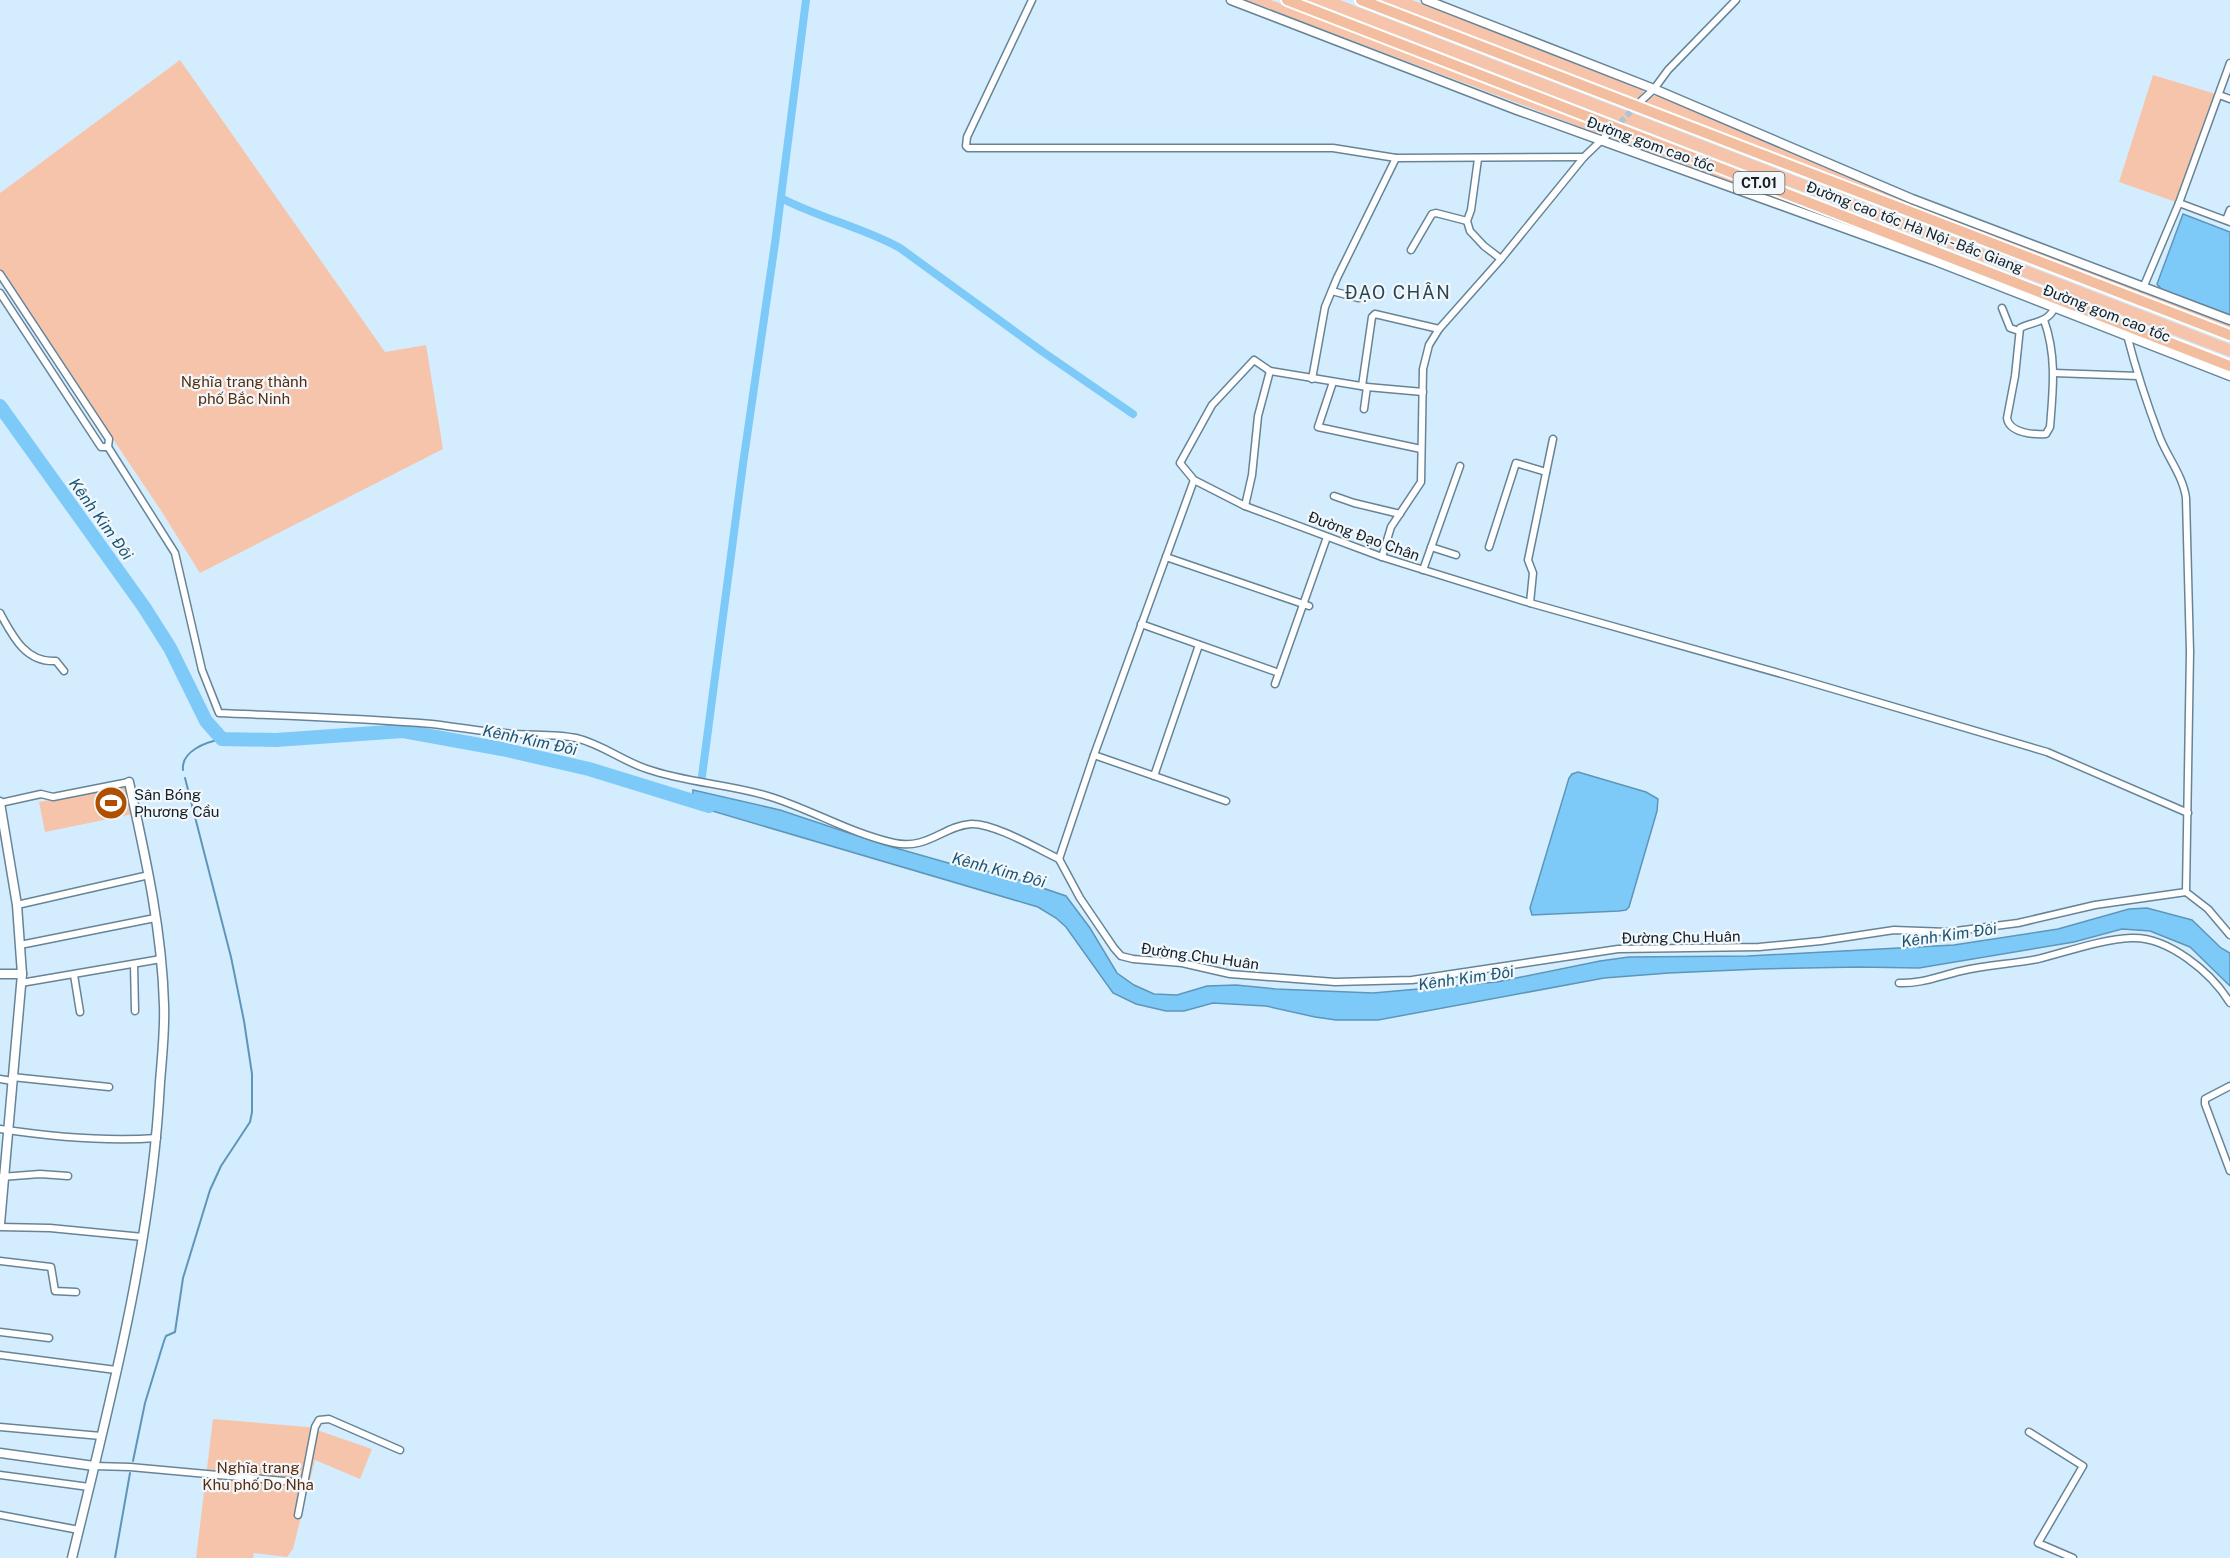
<svg xmlns="http://www.w3.org/2000/svg" width="2230" height="1558" font-family="'Public Sans',sans-serif">
<style>
.green{fill:#f6c4aa}
.water{fill:#7dcaf9;stroke:#5d96ba;stroke-width:1.5}
.lines{fill:none;stroke-linecap:round;stroke-linejoin:round}
.stream{stroke:#5d96ba;stroke-width:2}
.canal{stroke:#7dcaf9;stroke-width:8}
.river{stroke:#7dcaf9;stroke-width:14}
.street-tunnel{stroke:#adc4d3;stroke-width:6;stroke-dasharray:6 3;stroke-linecap:butt}
.street-casing{stroke:#678497;stroke-width:9}
.secondary-casing{stroke:#678497;stroke-width:11}
.highway-casing{stroke:#fff;stroke-width:14}
.street{stroke:#fff;stroke-width:6}
.secondary{stroke:#fff;stroke-width:8}
.highway{stroke:#f3bd9f;stroke-width:10}
.labels{text-anchor:middle;dominant-baseline:central;stroke-width:4.5;stroke-linejoin:round;paint-order:stroke}
.shield{fill:#f1f7fb;stroke:#565f66;stroke-width:1.5}
.shield-label{font-size:14px;font-weight:bold;fill:#131e26}
.street-label{font-size:15px;fill:#131e26;stroke:#f1f7fb}
.park-label{font-size:15px;fill:#5a2c0e;stroke:#f1f7fb}
.poi-label{font-size:15px;fill:#131e26;stroke:#f1f7fb;text-anchor:start}
.water-label{font-size:16px;font-style:italic;fill:#1b5575;stroke:#f1f7fb}
.quarter-label{font-size:18px;letter-spacing:1.5px;fill:#294455;stroke:#f1f7fb}
</style>
<rect width="100%" height="100%" fill="#d4edfe"/>
<g class="green">
<path d="M1245,0H1271L1610,129L1605,134H1599Z"/>
<path d="M1306,0H1340L2230,344V357Z"/>
<path d="M1378,0H1412L1639,86L1643,90V94L1635,100Z"/>
<path d="M180,60L385,352L426,345L443,449L200,573L160,509L0,271V193Z"/>
<path d="M2153,75L2219,95L2179,203L2119,182Z"/>
<path d="M1660,95L1909,202L2230,326V330L1645,103L1651,97Z"/>
<path d="M1615,131L2230,368V371L2051,302L1619,142L1612,138Z"/>
<path d="M132,784L138,813L45,832L39,802Z"/>
<path d="M213,1419L308,1427L372,1449L360,1479L315,1460L293,1549L287,1557L254,1553L253,1558H196Z"/>
</g>
<g class="water">
<path d="M2183,214L2230,232V315L2162,290L2157,284Z"/>
<path d="M1578,772L1646,792L1658,799L1657,811L1629,907L1626,910L1619,911L1532,915L1530,908L1569,778L1572,774Z"/>
<path d="M693,790L780,810L885,845L966,868L999,873L1066,896L1090,928L1117,973L1134,985L1154,994L1177,995L1207,986L1236,985L1276,989L1373,993L1497,982L1600,961L1629,957L1748,956L1954,945L2058,929L2129,909L2147,908L2192,920L2221,948L2230,953V986L2190,947L2150,931L2122,929L2074,942L1919,968L1859,967L1759,969L1669,973L1604,978L1378,1020H1336L1315,1017L1266,1006L1213,1003L1184,1011H1166L1136,1004L1113,993L1066,927L1056,918L1038,907L692,805Z"/>
</g>
<g class="lines">
<g class="stream">
<path d="M183,770C181,751 206,742 222,739"/>
<path d="M133,1461L145,1403L164,1341L166,1336L175,1332L183,1278L210,1190L221,1166L250,1122L252,1112V1074L244,1021L231,957L185,778"/>
<path d="M115,1558L130,1473"/>
</g>
<g class="canal">
<path d="M781,198C819,218 862,227 900,248L1043,352L1133,414"/>
<path d="M702,776L743,464L776,236L806,0"/>
</g>
<path class="river" d="M0,406L144,607L170,648L206,721L222,739L276,740L403,731L502,749L589,769L709,806"/>
<path class="street-tunnel" d="M1614,129L1636,106"/>
<g class="street-casing">
<g id="street">
<path d="M1032,0L967,137L966,146L968,148H1333L1396,158"/>
<path d="M2219,95L2230,99"/>
<path d="M1641,101L1654,89L1668,70L1736,0"/>
<path d="M1478,159L1471,210L1467,221L1470,231L1484,246L1501,259"/>
<path d="M2179,203L2230,222"/>
<path d="M2226,220L2230,210"/>
<path d="M1411,250L1432,214L1436,213L1467,221"/>
<path d="M0,274L109,439L108,447L175,553L202,670L219,713C290,716 361,718 432,724C456,727 480,731 504,733C528,736 553,733 576,738C602,744 622,761 647,769C687,783 730,784 771,797C812,810 850,833 894,843C928,850 943,826 971,824C994,823 1038,849 1059,859"/>
<path d="M2143,288L2179,203L2230,63"/>
<path d="M1332,291L1358,298"/>
<path d="M0,293L101,447H108"/>
<path d="M2002,308L2010,328L2019,331"/>
<path d="M2044,320C2057,356 2053,390 2050,427L2046,434C2034,435 2009,433 2007,418L2015,376L2020,328C2034,321 2048,323 2055,307"/>
<path d="M2127,335C2136,370 2147,404 2160,438C2168,458 2183,476 2186,498L2190,652L2186,892"/>
<path d="M2054,373L2138,376"/>
<path d="M1312,379L1325,307L1337,278L1396,158L1584,157"/>
<path d="M1333,382L1318,427L1421,449"/>
<path d="M1362,386L1372,317L1375,314L1439,329"/>
<path d="M1423,392L1367,387L1270,371L1254,360L1212,405L1180,463L1194,480L1245,506L1382,557L1530,603L1796,678L2047,752L2188,813"/>
<path d="M1364,409L1367,387"/>
<path d="M1334,496L1354,503L1400,514"/>
<path d="M1245,506L1252,475L1258,416L1270,371"/>
<path d="M1431,547L1456,555"/>
<path d="M1489,547L1516,463L1546,472"/>
<path d="M1166,557L1309,606"/>
<path d="M1382,557L1391,527L1421,482L1423,369L1429,345L1439,329L1501,259L1584,157L1611,131"/>
<path d="M1423,570L1460,466"/>
<path d="M1530,603L1533,573L1528,560L1553,439"/>
<path d="M0,613C13,637 26,663 56,661L64,671"/>
<path d="M1141,624L1279,673"/>
<path d="M1275,684L1327,537"/>
<path d="M1094,755L1226,801"/>
<path d="M1154,776L1199,645"/>
<path d="M0,801V803L41,794L53,797L129,782"/>
<path d="M1059,859L1080,898L1114,948L1121,956L1133,959L1182,963L1230,974L1335,982L1412,980L1618,949L1759,947L1821,941L1894,930L1948,932L2018,923L2095,905L2186,892L2208,909L2230,935"/>
<path d="M1059,859L1094,755L1194,480"/>
<path d="M17,905L149,875"/>
<path d="M20,945L155,918"/>
<path d="M134,964L135,1011"/>
<path d="M74,975L80,1012"/>
<path d="M21,983L161,959"/>
<path d="M1899,983C1921,984 1939,976 1961,971C1986,965 2012,964 2038,959C2066,952 2103,939 2131,938C2168,936 2212,973 2230,1003"/>
<path d="M12,1077L109,1087"/>
<path d="M0,1079L12,1081"/>
<path d="M2230,1086L2205,1099V1104L2230,1171"/>
<path d="M0,1129C53,1137 104,1142 157,1138"/>
<path d="M1,1177L40,1174L68,1176"/>
<path d="M0,1227L50,1228L143,1237"/>
<path d="M0,1261L51,1267L55,1291L76,1292"/>
<path d="M0,1332L49,1338"/>
<path d="M0,1355L116,1370"/>
<path d="M0,1427L101,1436"/>
<path d="M2029,1432L2083,1466L2038,1543L2073,1558"/>
<path d="M94,1466L130,1467L306,1483"/>
<path d="M0,1475L89,1487"/>
<path d="M0,1515L79,1530"/>
<path d="M298,1515L315,1427L319,1420L329,1419L400,1450"/>
</g>
</g>
<g class="secondary-casing">
<g id="secondary">
<path d="M1231,0L1517,110L1933,260L2230,376"/>
<path d="M1426,0L1654,89L1912,199L2230,320"/>
<path d="M0,974H22"/>
<path d="M0,1224L22,974L17,905L0,803"/>
<path d="M0,1453L94,1466"/>
<path d="M72,1558C110,1402 152,1243 160,1082C162,1057 165,1030 164,1005C162,929 145,855 129,782"/>
</g>
</g>
<g class="highway-casing">
<g id="highway">
<path d="M1287,0L2230,366"/>
<path d="M1361,0L2230,335"/>
</g>
</g>
<use href="#street" class="street"/>
<use href="#secondary" class="secondary"/>
<use href="#highway" class="highway"/>
</g>
<defs>
<g id="stadium-disc" transform="scale(1.725)"><circle r="9.5" fill="#af5000" stroke="#f1f7fb"/><path d="M0-5a6.5 5 0 1 0 0 10a6.5 5 0 1 0 0-10ZM-3.5-1.8h7v3.6h-7Z" fill="#fff"/></g>
</defs>
<g fill-rule="evenodd">
<use href="#stadium-disc" x="111" y="803"/>
</g>
<g class="labels">
<rect class="shield" x="1733.5" y="172" width="51" height="22" rx="4.5"/>
<g class="shield-label">
<text x="1759" y="183">CT.01</text>
</g>
<g class="street-label">
<text transform="translate(1651 144) rotate(20)">Đường gom cao tốc</text>
<text transform="translate(1915 227) rotate(21)">Đường cao tốc Hà Nội - Bắc Giang</text>
<text transform="translate(2107 313) rotate(21)">Đường gom cao tốc</text>
<text transform="translate(1364 536) rotate(20)">Đường Đạo Chân</text>
<text transform="translate(1681 937) rotate(-1)">Đường Chu Huân</text>
<text transform="translate(1200 956) rotate(8)">Đường Chu Huân</text>
</g>
<g class="park-label">
<text x="244" y="381">Nghĩa trang thành<tspan x="244" dy="17">phố Bắc Ninh</tspan></text>
<text x="258" y="1467">Nghĩa trang<tspan x="258" dy="17">Khu phố Do Nha</tspan></text>
</g>
<g class="poi-label">
<text x="134" y="794">Sân Bóng<tspan x="134" dy="17">Phương Cầu</tspan></text>
</g>
<g class="water-label">
<text transform="translate(101 519) rotate(54)">Kênh Kim Đôi</text>
<text transform="translate(530 740) rotate(12)">Kênh Kim Đôi</text>
<text transform="translate(999 870) rotate(15)">Kênh Kim Đôi</text>
<text transform="translate(1949 935) rotate(-8)">Kênh Kim Đôi</text>
<text transform="translate(1466 978) rotate(-8)">Kênh Kim Đôi</text>
</g>
<g class="quarter-label">
<text x="1398" y="292">ĐẠO CHÂN</text>
</g>
</g>
</svg>
